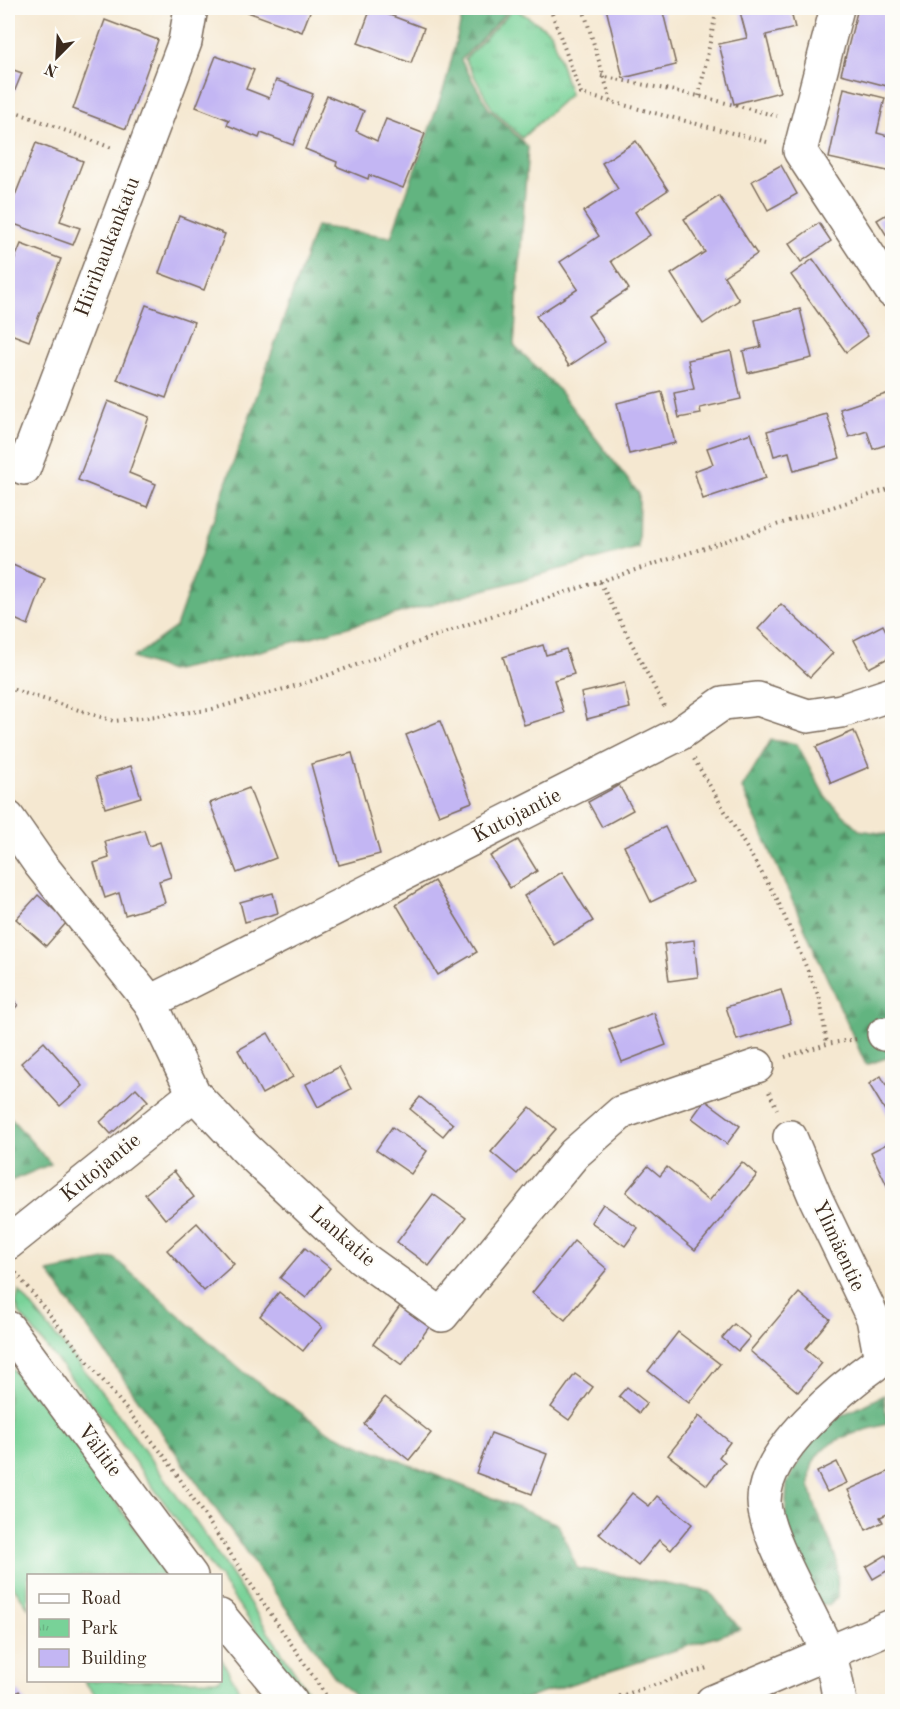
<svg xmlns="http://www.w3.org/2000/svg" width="900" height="1709" font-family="'Old Standard TT',serif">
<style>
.green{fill:#78d298;stroke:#5a7e5b;stroke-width:1.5}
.forest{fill:url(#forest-firs);stroke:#4e6f4f;stroke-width:1.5}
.park{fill:url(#park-tufts);stroke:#5a7e5b;stroke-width:1.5}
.building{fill:#c3b6f3}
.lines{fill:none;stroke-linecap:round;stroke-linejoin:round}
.minor-casing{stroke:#7c6c5d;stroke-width:36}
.major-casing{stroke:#7c6c5d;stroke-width:36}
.path{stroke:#7c6c5d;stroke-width:4;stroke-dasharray:1.5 4.5;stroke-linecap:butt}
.minor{stroke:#fff;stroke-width:33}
.major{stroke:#fff;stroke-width:33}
.labels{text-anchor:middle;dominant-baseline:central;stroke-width:4.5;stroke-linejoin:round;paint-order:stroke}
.street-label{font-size:21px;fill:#3b2a1e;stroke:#fdfcf7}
</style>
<defs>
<pattern id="forest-firs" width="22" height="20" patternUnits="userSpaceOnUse" patternTransform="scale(1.5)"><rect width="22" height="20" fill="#62b480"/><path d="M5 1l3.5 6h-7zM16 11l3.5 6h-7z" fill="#529368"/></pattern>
<pattern id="park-tufts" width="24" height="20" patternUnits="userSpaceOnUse" patternTransform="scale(1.5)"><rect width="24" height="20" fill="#78d298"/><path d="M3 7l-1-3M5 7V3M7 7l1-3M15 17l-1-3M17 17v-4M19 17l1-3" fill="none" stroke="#69b483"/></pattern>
</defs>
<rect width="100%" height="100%" fill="#fdfcf7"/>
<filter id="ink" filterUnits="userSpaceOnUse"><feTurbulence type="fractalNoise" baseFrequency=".0167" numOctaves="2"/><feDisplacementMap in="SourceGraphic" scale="12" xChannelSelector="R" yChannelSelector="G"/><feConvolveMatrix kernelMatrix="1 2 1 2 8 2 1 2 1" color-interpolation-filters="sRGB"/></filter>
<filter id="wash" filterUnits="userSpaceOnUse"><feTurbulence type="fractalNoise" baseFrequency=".008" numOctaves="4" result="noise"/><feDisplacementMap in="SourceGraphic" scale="24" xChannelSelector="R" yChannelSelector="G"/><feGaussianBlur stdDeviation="1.35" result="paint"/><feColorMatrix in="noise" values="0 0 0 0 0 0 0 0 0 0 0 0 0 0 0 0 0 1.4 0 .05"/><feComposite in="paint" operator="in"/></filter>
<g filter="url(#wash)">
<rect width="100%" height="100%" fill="#f5e8d1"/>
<g class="green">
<path d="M19,1291L108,1400L205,1535L308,1692L302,1696L221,1580L220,1576L217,1575L99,1413L20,1314L16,1304Z"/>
<path d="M8,1364L69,1435L167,1575L28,1576V1607L8,1579Z"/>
<path d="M221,1658L245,1701H100L84,1681L220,1680Z"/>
</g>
<g class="forest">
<path d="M464,8H511L461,60L489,109L528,147L514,345L556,387L639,494L638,548L249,654L170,671L133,658L176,627L316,226L391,237L446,82Z"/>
<path d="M771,740L797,744L826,798L859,830L892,835V1056L866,1065L742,788Z"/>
<path d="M8,1115L51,1164L8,1182Z"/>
<path d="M114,1258L245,1373L330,1433L558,1524L577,1568L710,1592L740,1629L519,1701H360L334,1676L48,1272Z"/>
<path d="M884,1395L887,1424C869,1429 835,1437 822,1450C790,1482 831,1530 837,1564C838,1575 837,1586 837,1597L829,1605L812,1603L785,1524L787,1483L818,1428Z"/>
</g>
<path class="park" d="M514,8L551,32L570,94L522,138L492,109L465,59Z"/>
<g id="blocks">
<g class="building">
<path d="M237,8H307L311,9L302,32Z"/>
<path d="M371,8L424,28L411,63L358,43Z"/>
<path d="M606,8H662L676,65L623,78Z"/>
<path d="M739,8H790L795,28L766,35L780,92L734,104L719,44L747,38Z"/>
<path d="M858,8H892V68L887,86L841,74Z"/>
<path d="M105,20L158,40L126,129L73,109Z"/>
<path d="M216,56L254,70L246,89L269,98L276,80L313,94L293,145L261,133L259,138L227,125L229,120L196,107Z"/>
<path d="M8,68L22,73L13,95L8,92Z"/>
<path d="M844,88L885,98L877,133L892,137V172L829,158Z"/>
<path d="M327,96L364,111L356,131L377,141L386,119L425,134L403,188L369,175L368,179L336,166L337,162L305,149Z"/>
<path d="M636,141L668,190L635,212L650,235L611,261L629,289L588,316L605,342L569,366L536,316L578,289L560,262L599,236L583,212L618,189L602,163Z"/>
<path d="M36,143L83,161L60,221L80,228L73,245L8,222V213Z"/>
<path d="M781,165L797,194L768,210L752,181Z"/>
<path d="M719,196L757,254L724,276L739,300L703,324L671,274L705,252L684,219Z"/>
<path d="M892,211V244L877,220Z"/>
<path d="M179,216L225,234L204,290L159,273Z"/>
<path d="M819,223L831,241L801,262L789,244Z"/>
<path d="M21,244L61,259L29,341L8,333V276Z"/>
<path d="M813,259L868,336L846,352L791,275Z"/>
<path d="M146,305L194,322L166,398L117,380Z"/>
<path d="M800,309L812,358L748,373L743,351L761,347L755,320Z"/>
<path d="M731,351L741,399L700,408L701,414L679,418L674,393L694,389L688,360Z"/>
<path d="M662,392L675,443L629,454L617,403Z"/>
<path d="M892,392V443L873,449L867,431L849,437L840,409Z"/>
<path d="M108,401L149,417L129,473L156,484L147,507L78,480Z"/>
<path d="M827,414L840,458L794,471L789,452L774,456L767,431Z"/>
<path d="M751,433L766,478L703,499L694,471L713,464L707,448Z"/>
<path d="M8,563L45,579L28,625L8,616Z"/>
<path d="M781,604L833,653L810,677L758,629Z"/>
<path d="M883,625L892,643V656L869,668L854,640Z"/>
<path d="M543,645L546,655L566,649L574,674L554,680L564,713L524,725L503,657Z"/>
<path d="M624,683L630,708L587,719L581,693Z"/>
<path d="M440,721L472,802L439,815L406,735Z"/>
<path d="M854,731L869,767L831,783L816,747Z"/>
<path d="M352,753L380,854L339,865L311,764Z"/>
<path d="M131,766L141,797L105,808L96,777Z"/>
<path d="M619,785L633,810L602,827L588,802Z"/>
<path d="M249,788L276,858L237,873L210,803Z"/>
<path d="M665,827L692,882L651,902L624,846Z"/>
<path d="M144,830L149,846L160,842L171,877L159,881L165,903L125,915L119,893L105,898L94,863L109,858L105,841Z"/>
<path d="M518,840L537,871L510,888L490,856Z"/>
<path d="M562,872L593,921L554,945L524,896Z"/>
<path d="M434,881L477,952L438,975L396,904Z"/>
<path d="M273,893L278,913L245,922L240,902Z"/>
<path d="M38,895L67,922L46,946L16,919Z"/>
<path d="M694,940L698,977L669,981L664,944Z"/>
<path d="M781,990L791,1023L737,1040L726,1007Z"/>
<path d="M8,993L18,1005L8,1015Z"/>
<path d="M654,1013L666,1045L622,1062L609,1029Z"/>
<path d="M268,1033L293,1077L262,1094L238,1050Z"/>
<path d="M44,1042L83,1086L60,1106L21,1063Z"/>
<path d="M339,1067L351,1089L318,1107L306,1084Z"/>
<path d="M881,1076L892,1096V1122L869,1084Z"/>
<path d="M136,1088L148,1101L111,1134L100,1122Z"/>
<path d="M420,1097L453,1124L443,1136L410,1109Z"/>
<path d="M705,1100L740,1126L727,1144L692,1118Z"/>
<path d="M530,1107L556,1129L517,1174L491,1152Z"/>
<path d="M392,1127L427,1151L411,1174L376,1150Z"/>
<path d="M892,1141V1196L871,1152Z"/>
<path d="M742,1162L757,1175L695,1250L626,1192L648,1166L660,1176L667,1167L709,1201Z"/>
<path d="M174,1171L194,1197L165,1219L145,1194Z"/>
<path d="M433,1194L466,1218L429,1266L397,1242Z"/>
<path d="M603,1204L638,1228L625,1246L591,1222Z"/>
<path d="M197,1223L234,1264L204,1291L167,1250Z"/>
<path d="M574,1241L607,1269L565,1320L532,1293Z"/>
<path d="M305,1248L330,1268L306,1298L280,1278Z"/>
<path d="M279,1292L322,1327L303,1351L260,1316Z"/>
<path d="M799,1293L830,1319L805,1349L822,1363L798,1392L750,1351Z"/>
<path d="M400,1306L429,1327L402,1365L373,1344Z"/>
<path d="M734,1324L750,1337L738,1351L722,1338Z"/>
<path d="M678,1332L720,1364L689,1403L648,1371Z"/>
<path d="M575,1374L593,1387L569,1420L551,1407Z"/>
<path d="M627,1387L647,1403L639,1413L619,1396Z"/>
<path d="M385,1397L431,1433L409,1460L364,1424Z"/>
<path d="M699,1416L730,1442L719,1457L725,1462L707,1485L668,1455Z"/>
<path d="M491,1433L547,1454L532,1494L476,1473Z"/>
<path d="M837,1462L847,1483L827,1492L817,1472Z"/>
<path d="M892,1470V1512L880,1517L883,1522L866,1530L848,1490Z"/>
<path d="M632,1493L649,1506L657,1496L692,1524L671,1550L659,1540L638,1566L599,1534Z"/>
<path d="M886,1555L892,1568L873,1579L866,1567Z"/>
<path d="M19,1691L26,1702H8V1700Z"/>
</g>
</g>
</g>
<g filter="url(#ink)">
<use href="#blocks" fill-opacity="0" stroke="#7c6c5d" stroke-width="1.5"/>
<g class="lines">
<g class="minor-casing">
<g id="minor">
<path d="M837,8L800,151L892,291"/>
<path d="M8,461L24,468L185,42L191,8"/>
<path d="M8,818L40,864L150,1002L194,1094L246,1149L361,1257L442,1315L574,1154L622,1112L757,1066"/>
<path d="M150,1002L679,734L723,703L758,699L808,716L841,711L892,694"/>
<path d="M884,1034L892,1033"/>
<path d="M790,1137L816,1199L873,1318L881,1360C843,1387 764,1450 764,1501C764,1536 813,1616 828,1653C835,1668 837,1686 840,1702"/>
<path d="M8,1243L194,1094"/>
</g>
</g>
<g class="major-casing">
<g id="major">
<path d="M8,1328L191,1576"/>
<path d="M220,1616L291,1702"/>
<path d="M712,1702L892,1626"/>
</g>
</g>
<g class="path">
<path d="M550,8L581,94L771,143"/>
<path d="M583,8L611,101"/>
<path d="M601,76L699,96L777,116"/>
<path d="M699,96L717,8"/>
<path d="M8,109L112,148"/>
<path d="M600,582L665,708"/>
<path d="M8,688L114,721L209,710L309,682L485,618L892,488"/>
<path d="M694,759L777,899L820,999L827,1044"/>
<path d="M785,1057L827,1044L856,1039"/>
<path d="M769,1092L777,1109"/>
<path d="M16,1273L165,1457L329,1700"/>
<path d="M602,1702L707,1668"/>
</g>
<use href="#minor" class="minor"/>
<use href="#major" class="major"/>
</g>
</g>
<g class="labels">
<g class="street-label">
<text transform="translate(108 247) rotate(-69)">Hiirihaukankatu</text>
<text transform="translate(517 816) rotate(-27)">Kutojantie</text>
<text transform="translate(101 1168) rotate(-39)">Kutojantie</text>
<text transform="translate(342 1237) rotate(41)">Lankatie</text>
<text transform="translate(838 1246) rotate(65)">Ylimäentie</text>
<text transform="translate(99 1451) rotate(53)">Välitie</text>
</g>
</g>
<rect width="900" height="1709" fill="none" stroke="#fdfcf7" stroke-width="30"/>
<rect x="27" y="1574" width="195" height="108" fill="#fdfcf7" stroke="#afa8a0" stroke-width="1.5"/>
<rect x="39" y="1594" width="30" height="9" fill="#ffffff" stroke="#afa8a0" stroke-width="1.5"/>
<text x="81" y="1604" font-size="18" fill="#3b2a1e">Road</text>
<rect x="39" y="1619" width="30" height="18" fill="url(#park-tufts)" stroke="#afa8a0" stroke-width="1.5"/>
<text x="81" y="1634" font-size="18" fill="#3b2a1e">Park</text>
<rect x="39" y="1649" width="30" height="18" fill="#c3b6f3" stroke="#afa8a0" stroke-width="1.5"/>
<text x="81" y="1664" font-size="18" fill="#3b2a1e">Building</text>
<g transform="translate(57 57) rotate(204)" stroke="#fdfcf7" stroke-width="4.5" paint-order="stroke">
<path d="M0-4.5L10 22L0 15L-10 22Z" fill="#3b2a1e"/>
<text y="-9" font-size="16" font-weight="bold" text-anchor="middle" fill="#3b2a1e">N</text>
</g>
</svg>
